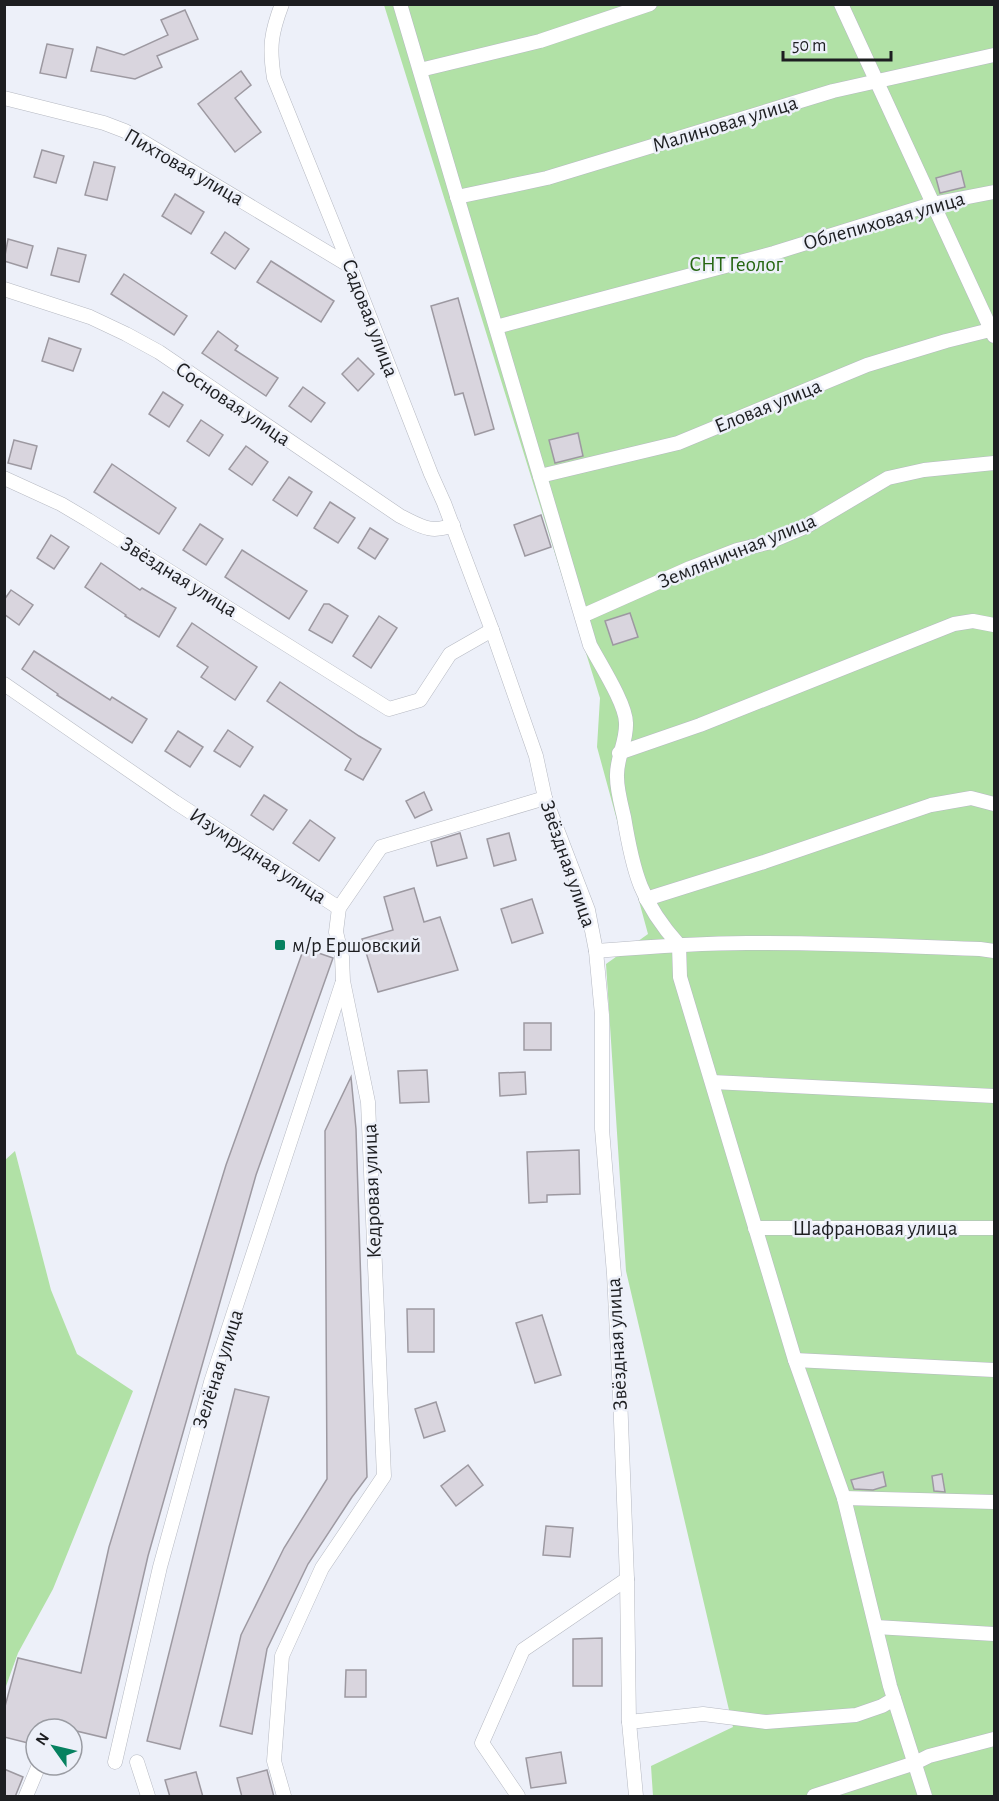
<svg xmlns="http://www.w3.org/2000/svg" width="999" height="1801" font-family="'Alegreya Sans',sans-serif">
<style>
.green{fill:#b1e1a6}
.building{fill:#d9d5de;stroke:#9d99a1;stroke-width:1.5}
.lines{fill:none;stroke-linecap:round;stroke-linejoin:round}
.minor-casing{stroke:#b6b9c2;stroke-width:15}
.minor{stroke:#fff;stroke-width:14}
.poi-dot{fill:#068160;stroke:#edf0f9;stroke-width:2}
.labels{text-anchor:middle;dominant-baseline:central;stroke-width:5;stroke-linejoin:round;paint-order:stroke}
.street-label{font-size:21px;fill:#1d1e21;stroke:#edf0f9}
.park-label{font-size:21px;fill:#266612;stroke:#edf0f9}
.poi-label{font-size:21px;fill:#1d1e21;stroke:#edf0f9;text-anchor:start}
</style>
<rect width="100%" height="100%" fill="#edf0f9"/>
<g class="green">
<path d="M384,5H994V1796H653L651,1766L733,1727L626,1271L606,964L648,934L597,747L600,698Z"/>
<path d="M15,1151L51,1290L77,1354L133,1391L53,1589L18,1653L5,1689L4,1161Z"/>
</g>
<g class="building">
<path d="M185,10L198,39L157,56L162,67L135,79L91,71L97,47L124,55L168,35L161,20Z"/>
<path d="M47,44L73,49L66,78L40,73Z"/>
<path d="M241,71L251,85L235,98L261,132L235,152L198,104Z"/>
<path d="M42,150L64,156L56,183L34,177Z"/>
<path d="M94,162L115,167L107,200L85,195Z"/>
<path d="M961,171L965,187L940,193L936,178Z"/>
<path d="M175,194L204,212L191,234L162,216Z"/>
<path d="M225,232L249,249L235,269L211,253Z"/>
<path d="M8,239L33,246L27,268L4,261Z"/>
<path d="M58,248L86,255L79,282L51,275Z"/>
<path d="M271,261L334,301L321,322L257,282Z"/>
<path d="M124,274L187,316L174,335L111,294Z"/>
<path d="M458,298L494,429L475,435L463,393L455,395L431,306Z"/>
<path d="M218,331L238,346L235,350L278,378L266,396L202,353Z"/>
<path d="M49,338L81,349L73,371L42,361Z"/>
<path d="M358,358L374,374L358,391L342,374Z"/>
<path d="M303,387L325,403L311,422L289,406Z"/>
<path d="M163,392L183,405L169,427L149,414Z"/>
<path d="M201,420L223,435L209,456L187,441Z"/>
<path d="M578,433L583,456L555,463L549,440Z"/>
<path d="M14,440L37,446L31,469L8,463Z"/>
<path d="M246,446L268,462L252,485L229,469Z"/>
<path d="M112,464L176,508L159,534L94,492Z"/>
<path d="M289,477L312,492L297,516L273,500Z"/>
<path d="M330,502L355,518L338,543L314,528Z"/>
<path d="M541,515L551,547L525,556L514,525Z"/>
<path d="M200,524L223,539L206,565L183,550Z"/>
<path d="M370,528L388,539L375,559L358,548Z"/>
<path d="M51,535L69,547L54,569L37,558Z"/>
<path d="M242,550L307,591L289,619L225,577Z"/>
<path d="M101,563L140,590L142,588L176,608L159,637L125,616L126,615L85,587Z"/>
<path d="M11,590L33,605L19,625L4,614V600Z"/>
<path d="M324,604H329L348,616L332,643L309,630Z"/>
<path d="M630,613L638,637L613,645L605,621Z"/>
<path d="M379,616L397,628L371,668L353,656Z"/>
<path d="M192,623L257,667L235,700L201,677L208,667L177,646Z"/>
<path d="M34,651L110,700L112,697L147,719L132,743L57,695L58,694L22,669Z"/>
<path d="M280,682L359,736L381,749L363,780L345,770L351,759L267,701Z"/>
<path d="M228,730L253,747L240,767L214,751Z"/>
<path d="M178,731L203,747L190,767L165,751Z"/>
<path d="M424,792L432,810L415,818L406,801Z"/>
<path d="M264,795L287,810L273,830L251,815Z"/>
<path d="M310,820L335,838L319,861L293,843Z"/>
<path d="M460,833L467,858L437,866L431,842Z"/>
<path d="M509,833L516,860L494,866L487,839Z"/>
<path d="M414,888L424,922L440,917L458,970L378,992L362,939L393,930L384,897Z"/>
<path d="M532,899L543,933L512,943L501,909Z"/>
<path d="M304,948L333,958L256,1175L148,1556L106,1738L55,1726L54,1729H36V1745L4,1737V1710L18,1658L81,1673L109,1547L226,1165Z"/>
<rect x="524" y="1023" width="27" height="27"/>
<path d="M427,1070L429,1102L400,1103L398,1071Z"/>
<path d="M525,1072L526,1094L500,1096L499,1073Z"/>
<path d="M351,1077L356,1129L367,1477L352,1497L308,1564L267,1649L252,1734L220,1726L241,1635L284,1548L327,1479L325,1131Z"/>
<path d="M579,1150L580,1194L547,1195V1202L529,1203L527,1152Z"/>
<path d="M407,1309H434V1352H408Z"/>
<path d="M542,1315L561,1375L535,1383L516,1323Z"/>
<path d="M235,1389L269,1397L180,1749L147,1741Z"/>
<path d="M436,1402L445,1431L424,1438L415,1409Z"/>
<path d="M468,1465L483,1485L456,1506L441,1486Z"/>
<path d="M883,1472L886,1486L873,1490L854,1489L851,1480Z"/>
<path d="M942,1474L945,1492L934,1491L932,1476Z"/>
<path d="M546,1526L573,1528L570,1557L543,1555Z"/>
<path d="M602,1638V1686H573V1639Z"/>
<path d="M346,1670H366V1697H345Z"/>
<path d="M561,1752L566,1783L531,1788L526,1758Z"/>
<path d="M4,1769L23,1777L15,1797H4Z"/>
<path d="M267,1770L274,1797H242L237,1778Z"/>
<path d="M196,1772L203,1797H170L165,1780Z"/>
</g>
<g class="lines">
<g class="minor-casing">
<g id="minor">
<path d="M282,4C271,33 269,47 274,78L350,266L431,474L444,503L492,630"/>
<path d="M400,4L590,645C600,664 626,704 626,723C627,742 616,758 617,777C617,790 621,804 624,817C633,872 641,903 679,945L680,977L795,1360L844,1498L890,1686L925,1796"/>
<path d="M841,4L994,336"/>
<path d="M420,70L540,41L650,4"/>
<path d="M4,98L104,123L125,131L350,266"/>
<path d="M457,197L547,178L833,91L994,55"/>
<path d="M4,289L90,317L126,334L159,352L400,516C421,526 430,534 453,525"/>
<path d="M496,327L774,253L932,204L994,192"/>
<path d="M540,476L678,443L867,365L946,341L994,329"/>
<path d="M4,478L61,504L88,520L389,709L420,700L450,654L492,630L536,756L545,798L588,910L596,951L602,1015V1129L614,1274L620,1395L627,1579L629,1722L636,1796"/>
<path d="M582,616L690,568L737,550L767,543L807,526L888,478L924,470L994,463"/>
<path d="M4,684L175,802L339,908"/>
<path d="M619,753L700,725L954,624L973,621L994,625"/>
<path d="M646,899L764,862L931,805L971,798L994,804"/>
<path d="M596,951C646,947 696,943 747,943C825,942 902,946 980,949L994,951"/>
<path d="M712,1082L994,1096"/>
<path d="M755,1228H994"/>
<path d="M795,1360L994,1370"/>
<path d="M844,1498L994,1502"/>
<path d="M876,1627L994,1634"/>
<path d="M629,1722L703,1714L766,1722L856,1715L882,1706L894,1699"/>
<path d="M115,1762L160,1567L211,1382L342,984"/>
<path d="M137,1762L148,1796"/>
<path d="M26,1796L39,1765"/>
<path d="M284,1796L274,1761L282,1656L322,1568L384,1476L368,1102L343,981L342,957L336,932L339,908L381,847L545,798"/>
<path d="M518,1796L482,1743L523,1650L627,1579"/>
<path d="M814,1796L915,1763L929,1756L994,1739"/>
</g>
</g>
<use href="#minor" class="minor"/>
</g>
<rect class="poi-dot" x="274" y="939" width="12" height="12" rx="3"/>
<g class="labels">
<g class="street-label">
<text transform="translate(725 124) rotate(-17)">Малиновая улица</text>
<text transform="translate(184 167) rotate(30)">Пихтовая улица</text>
<text transform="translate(884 221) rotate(-16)">Облепиховая улица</text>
<text transform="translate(370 318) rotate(69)">Садовая улица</text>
<text transform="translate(233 404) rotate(34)">Сосновая улица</text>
<text transform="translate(768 406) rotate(-22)">Еловая улица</text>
<text transform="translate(737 551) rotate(-22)">Земляничная улица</text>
<text transform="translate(179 577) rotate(32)">Звёздная улица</text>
<text transform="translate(258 856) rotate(33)">Изумрудная улица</text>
<text transform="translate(568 864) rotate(71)">Звёздная улица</text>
<text transform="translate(372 1191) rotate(-92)">Кедровая улица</text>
<text x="875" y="1228">Шафрановая улица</text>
<text transform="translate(617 1344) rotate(-93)">Звёздная улица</text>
<text transform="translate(218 1369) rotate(-72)">Зелёная улица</text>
</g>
<g class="park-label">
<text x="736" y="264">СНТ Геолог</text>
</g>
<g class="poi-label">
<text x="292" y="945">м/р Ершовский</text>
</g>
</g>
<rect width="999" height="1801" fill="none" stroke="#1d1e21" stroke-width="12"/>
<g transform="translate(54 1747) rotate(304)"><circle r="28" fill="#edf0f9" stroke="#9a9ca3" stroke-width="1.5"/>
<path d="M0-4.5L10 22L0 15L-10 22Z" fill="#068160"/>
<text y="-9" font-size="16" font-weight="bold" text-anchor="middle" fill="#1d1e21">N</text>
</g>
<path d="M783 51v9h108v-9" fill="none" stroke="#1d1e21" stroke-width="3"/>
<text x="792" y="51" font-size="18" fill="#1d1e21" stroke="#edf0f9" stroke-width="4.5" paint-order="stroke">50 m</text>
</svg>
